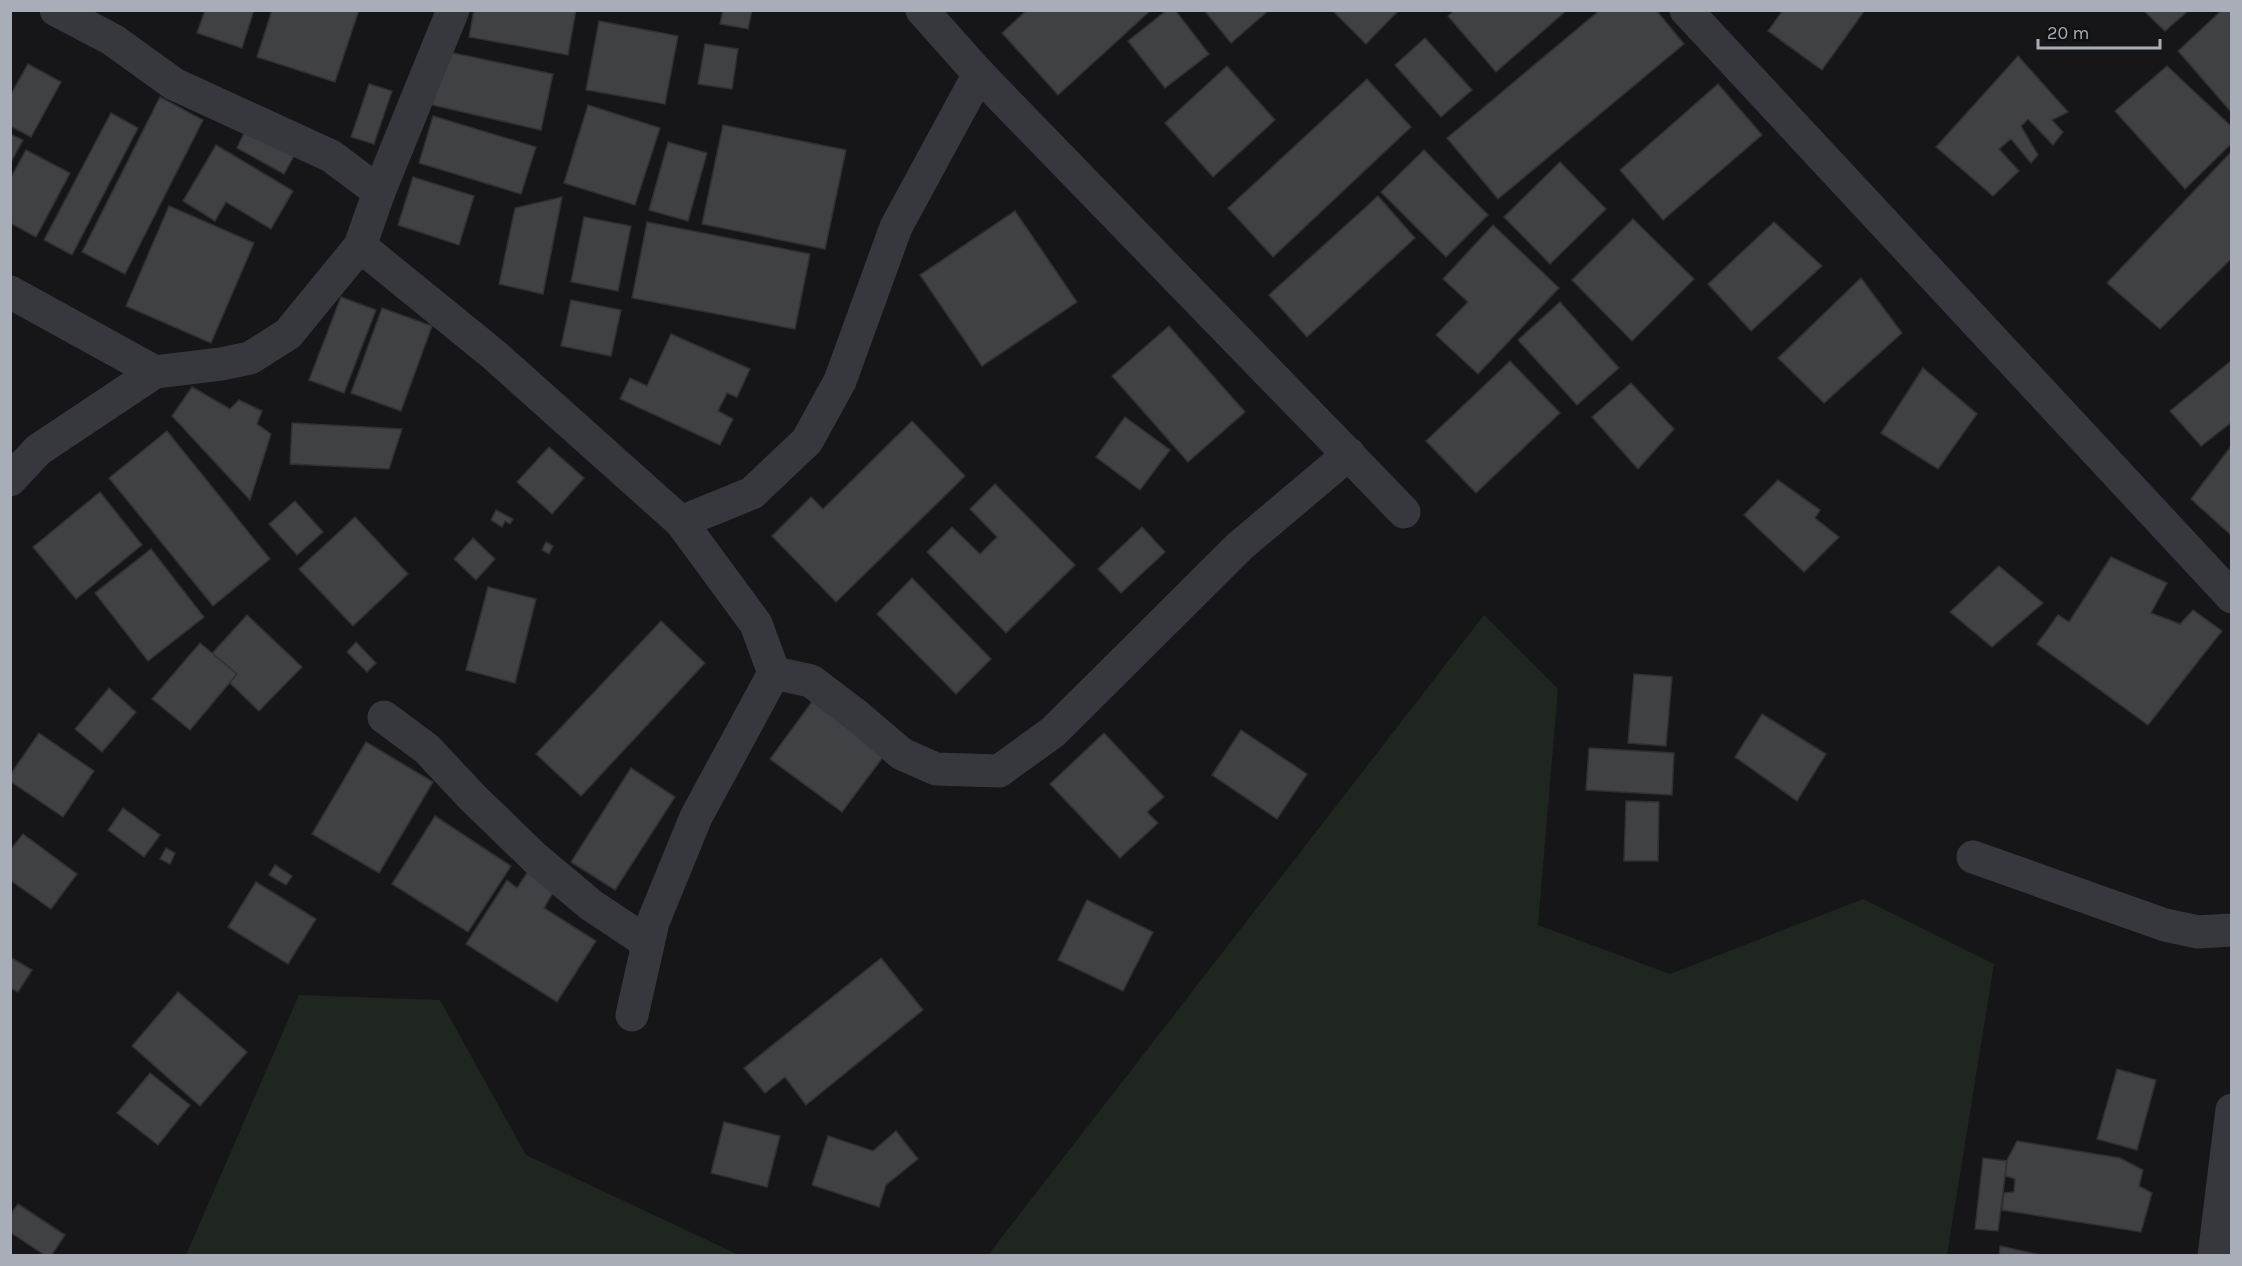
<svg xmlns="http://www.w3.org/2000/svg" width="2242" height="1266" font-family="Karla,sans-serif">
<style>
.green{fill:#1e261f}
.building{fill:#404145;stroke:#303034;stroke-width:1.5}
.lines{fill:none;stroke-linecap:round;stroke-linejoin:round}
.minor{stroke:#37383d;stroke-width:33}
</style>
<rect width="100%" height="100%" fill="#161618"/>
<g class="green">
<path d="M1484,615L1558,689L1538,925L1670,974L1863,899L1994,964L1947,1255H988Z"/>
<path d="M299,995L440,1000L526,1155L739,1255H186Z"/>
</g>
<g class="building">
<path d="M205,10H254L242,48L197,33Z"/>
<path d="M272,10H359L335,82L257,57Z"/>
<path d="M474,10H576L568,55L469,37Z"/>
<path d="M723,10H752L748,29L720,24Z"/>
<path d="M1027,10H1151L1058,95L1002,33Z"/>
<path d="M1167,10H1175L1209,54L1165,88L1128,41Z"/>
<path d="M1204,10H1269L1231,43Z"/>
<path d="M1332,10H1399L1366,44Z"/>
<path d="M1455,10H1567L1496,72L1448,16Z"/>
<path d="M1600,10H1656L1684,44L1498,199L1447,138Z"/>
<path d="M1783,10H1865L1822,70L1768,31Z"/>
<path d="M2143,10H2189L2165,31Z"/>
<path d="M2222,10H2232V113L2178,51Z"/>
<path d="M599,21L678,36L665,104L586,90Z"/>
<path d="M1425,38L1472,90L1441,117L1395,65Z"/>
<path d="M705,44L738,49L732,89L698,84Z"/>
<path d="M444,51L553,74L541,130L432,105Z"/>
<path d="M2018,56L2068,112L2052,120L2063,132L2053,145L2028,119L2021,126L2038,155L2031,163L2011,139L1999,149L2019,171L1993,196L1936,147Z"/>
<path d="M28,64L61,82L31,137L10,126V96Z"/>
<path d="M1227,66L1275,120L1213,177L1165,123Z"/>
<path d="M2167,66L2232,127V143L2185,189L2115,111Z"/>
<path d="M1367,79L1411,127L1273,257L1228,208Z"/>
<path d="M369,84L392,91L374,144L351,137Z"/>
<path d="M1718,84L1762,135L1663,220L1620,170Z"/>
<path d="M160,97L203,120L125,274L82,252Z"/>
<path d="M588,105L660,128L635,205L564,183Z"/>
<path d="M111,113L138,128L72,255L44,240Z"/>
<path d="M433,116L536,147L521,194L419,163Z"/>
<path d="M723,125L846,150L825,249L702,224Z"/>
<path d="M247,127L295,154L284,174L237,148Z"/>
<path d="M10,134L23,140L10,164Z"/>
<path d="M668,142L707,153L688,221L649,210Z"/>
<path d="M216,145L293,191L271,229L226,202L215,221L183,201Z"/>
<path d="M26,150L70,173L36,237L10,223V179Z"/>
<path d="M1424,150L1488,215L1446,257L1381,192Z"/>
<path d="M2232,151V258L2160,329L2107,283Z"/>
<path d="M1560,162L1606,209L1550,264L1504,217Z"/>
<path d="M413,177L474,196L459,245L398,225Z"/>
<path d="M1378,196L1415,238L1307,337L1269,295Z"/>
<path d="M562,197L543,294L499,284L515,208Z"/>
<path d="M169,206L254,243L211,343L126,306Z"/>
<path d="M1015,211L1077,302L982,366L920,275Z"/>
<path d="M584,217L631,226L618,291L571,282Z"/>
<path d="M1633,219L1694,279L1632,341L1572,280Z"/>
<path d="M647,222L810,254L795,329L632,298Z"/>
<path d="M1774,222L1822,266L1751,331L1708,284Z"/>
<path d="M1493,225L1559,288L1478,374L1436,335L1468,302L1443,279Z"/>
<path d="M1861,278L1902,333L1824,403L1778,358Z"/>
<path d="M341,297L376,310L344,393L309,380Z"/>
<path d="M571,300L621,310L611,356L561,346Z"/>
<path d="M1560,302L1619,368L1577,405L1518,340Z"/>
<path d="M382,308L432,326L401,411L351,393Z"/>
<path d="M1169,326L1245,412L1188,462L1112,376Z"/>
<path d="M671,334L750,369L737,397L727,393L718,411L733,419L720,445L620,399L630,378L647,386Z"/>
<path d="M2232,360V422L2201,446L2170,411Z"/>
<path d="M1510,361L1560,413L1476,493L1426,441Z"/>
<path d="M1923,368L1977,414L1938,469L1881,433Z"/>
<path d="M1631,383L1674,429L1638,469L1592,417Z"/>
<path d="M192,387L230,409L239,400L262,411L257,424L271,434L250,500L172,416Z"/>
<path d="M1125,417L1170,450L1140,490L1096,457Z"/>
<path d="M912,421L965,476L836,602L772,536L811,497L823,509Z"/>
<path d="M292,423L402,429L389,469L290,464Z"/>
<path d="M167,431L270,559L213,606L109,478Z"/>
<path d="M2232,445V536L2191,499Z"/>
<path d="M549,447L584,478L552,514L517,482Z"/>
<path d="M1778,480L1820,510L1815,518L1839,537L1804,572L1744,515Z"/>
<path d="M995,484L1075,565L1006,633L927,552L952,527L980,554L997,537L970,509Z"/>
<path d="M100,492L142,545L76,599L33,547Z"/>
<path d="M295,501L323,532L297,555L269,524Z"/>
<path d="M496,510L513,519L510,524L505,521L502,527L491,520Z"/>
<path d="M355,517L408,574L353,626L299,569Z"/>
<path d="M1142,527L1165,552L1121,593L1098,569Z"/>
<path d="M473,538L495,559L476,580L454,559Z"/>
<path d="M546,542L553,546L549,554L542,550Z"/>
<path d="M151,549L204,617L148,661L95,593Z"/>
<path d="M2111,557L2167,583L2151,613L2180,624L2193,610L2222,631L2148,725L2037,644L2058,615L2069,622Z"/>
<path d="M1999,566L2043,603L1992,647L1950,612Z"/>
<path d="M912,578L991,659L956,694L877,614Z"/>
<path d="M488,587L536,599L515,683L466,670Z"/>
<path d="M247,615L302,667L259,711L206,660Z"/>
<path d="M661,621L705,663L581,796L536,754Z"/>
<path d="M356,642L376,663L367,672L347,652Z"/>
<path d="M200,643L237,674L190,730L152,699Z"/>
<path d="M1634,674L1672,677L1666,746L1628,743Z"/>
<path d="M109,688L136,712L102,752L75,729Z"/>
<path d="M814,699L886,753L842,812L770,759Z"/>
<path d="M1762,714L1826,754L1797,801L1735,757Z"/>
<path d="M1241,730L1307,774L1277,819L1212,775Z"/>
<path d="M39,733L94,771L63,817L10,781V775Z"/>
<path d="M1104,733L1164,797L1147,812L1158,823L1120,858L1050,784Z"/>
<path d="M366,742L433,782L379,873L312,834Z"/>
<path d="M1589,748L1674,753L1672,795L1586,790Z"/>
<path d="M631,768L675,797L615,890L571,862Z"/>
<path d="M1626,801L1659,802L1658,861H1624Z"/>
<path d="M123,808L160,835L144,857L108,830Z"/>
<path d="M435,816L511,866L468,932L392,884Z"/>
<path d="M23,834L77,874L51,909L10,880V850Z"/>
<path d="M166,848L175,853L170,864L160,859Z"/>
<path d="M275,865L292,876L286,885L269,875Z"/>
<path d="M527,873L554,891L544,908L596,941L557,1002L466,944L507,880L517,888Z"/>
<path d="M256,882L316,919L288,964L228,927Z"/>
<path d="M1087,900L1153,932L1123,991L1058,960Z"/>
<path d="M10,957L32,970L18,992L10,988Z"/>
<path d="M881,958L923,1010L806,1105L785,1077L765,1093L744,1068Z"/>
<path d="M178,992L247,1052L200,1106L132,1046Z"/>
<path d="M2117,1069L2156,1080L2137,1150L2097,1139Z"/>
<path d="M150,1073L190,1105L158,1145L117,1113Z"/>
<path d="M724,1122L780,1136L767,1187L711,1173Z"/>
<path d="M896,1131L918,1159L886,1185L879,1207L812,1185L828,1136L873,1151Z"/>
<path d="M2017,1141L2120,1158L2143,1170L2139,1186L2152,1193L2141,1232L2002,1210L2004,1193L2014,1192L2015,1179L2003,1175L2004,1166Z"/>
<path d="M1983,1158L2007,1161L1998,1231L1975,1229Z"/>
<path d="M18,1204L65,1235L51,1256H46L10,1232V1215Z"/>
<path d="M2000,1246L2045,1256H1999Z"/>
</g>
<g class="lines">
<g class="minor">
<path d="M56,10L113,40L174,84L331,156L379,192"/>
<path d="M922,10L979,74L1404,512"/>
<path d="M1686,10L2232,597"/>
<path d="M360,246L493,354L681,522L756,624L774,673L696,817L653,922L632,1015"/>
<path d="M10,292L155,372"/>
<path d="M10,480L38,450L155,372L221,364L250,358L288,334L360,246L379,192L453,10"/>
<path d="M681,522L752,493L807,441L840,381L896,227L979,74"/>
<path d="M774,673L811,681L856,715L902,754L936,769L999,771L1053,732L1240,546L1349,454"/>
<path d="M384,717L427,749L473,798L535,858L591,905L648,943"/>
<path d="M1973,857L2165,925L2198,932L2232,930"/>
<path d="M2214,1256L2232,1110"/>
</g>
</g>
<rect width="2242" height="1266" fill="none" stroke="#a8adb8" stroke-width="24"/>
<path d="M2038 39v9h122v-9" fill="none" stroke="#a8adb8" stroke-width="3"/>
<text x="2047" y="39" font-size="18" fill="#a8adb8" stroke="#111113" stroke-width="4.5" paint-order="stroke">20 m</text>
</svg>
